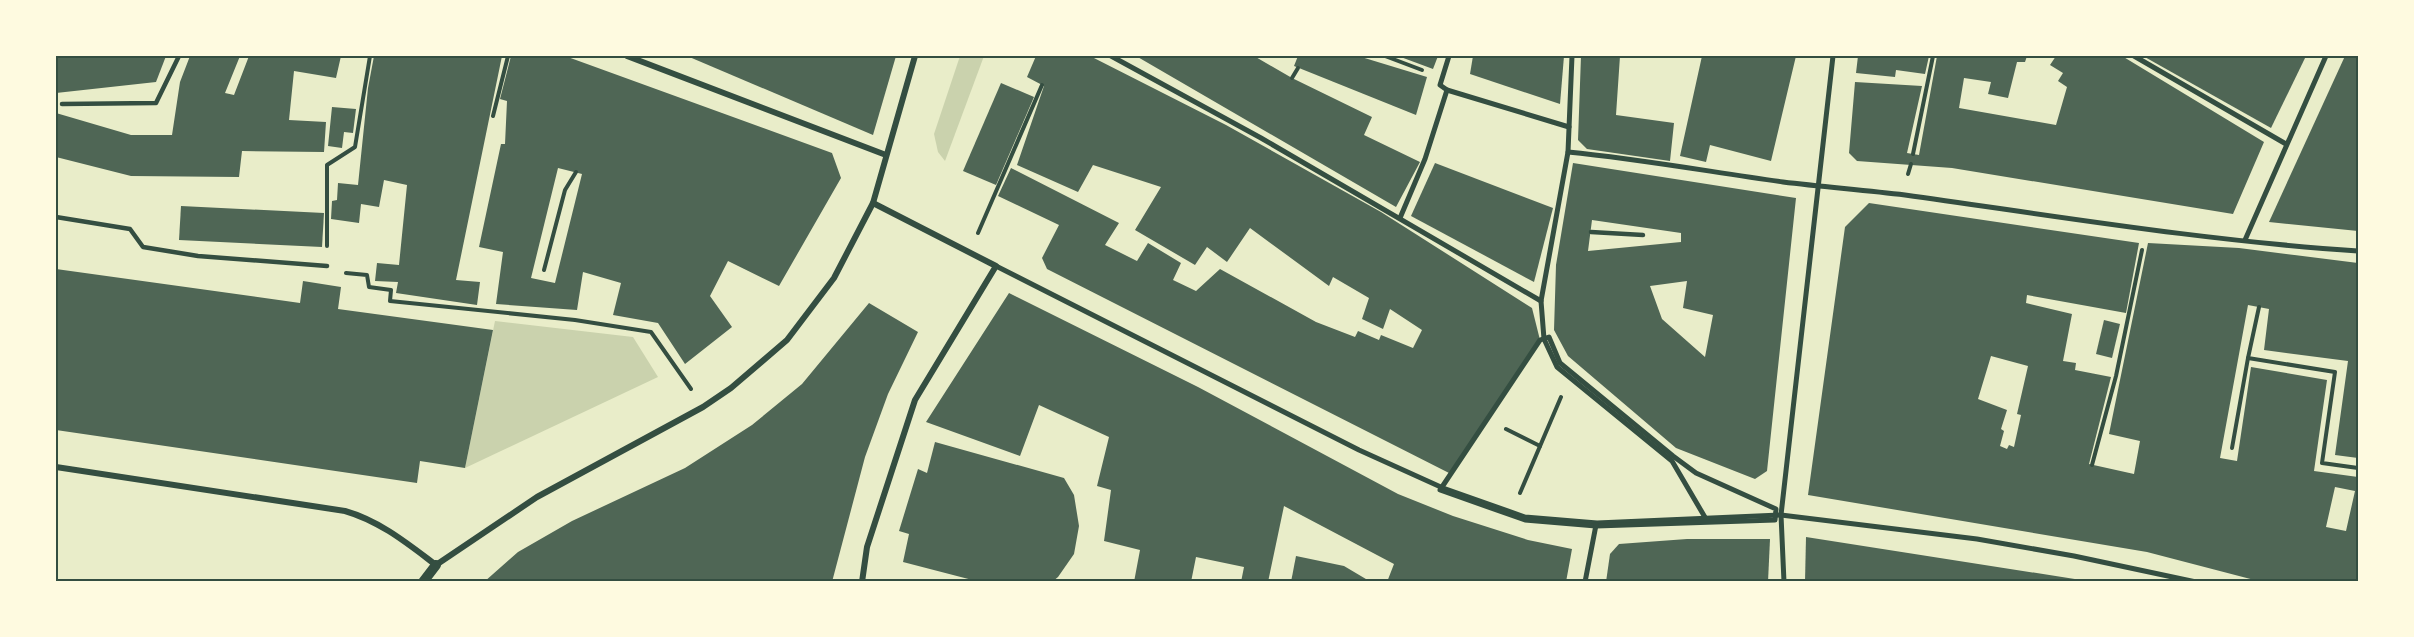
<svg xmlns="http://www.w3.org/2000/svg" width="2414" height="637" font-family="'Titillium Web',sans-serif">
<style>
.green{fill:#cad2ad}
.building{fill:#4f6655;fill-rule:evenodd}
.lines{fill:none;stroke-linecap:round;stroke-linejoin:round}
.path{stroke:#344e41;stroke-width:4}
.service{stroke:#344e41;stroke-width:4.5}
.pedestrian{stroke:#344e41;stroke-width:5}
.minor{stroke:#344e41;stroke-width:6}
.tertiary{stroke:#344e41;stroke-width:10}
.neatline{fill:none;stroke:#344e41;stroke-width:2}
</style>
<rect width="100%" height="100%" fill="#e9edc9"/>
<g class="green">
<path d="M960,56H984L945,161L938,152L934,134Z"/>
<path d="M495,321L633,337L658,377L465,468Z"/>
</g>
<g class="building">
<path d="M56,56H166L156,82L56,93Z"/>
<path d="M190,56H240L225,93L234,95L249,56H341L336,78L294,71L289,120L326,122L324,152L242,151L239,177L131,176L56,157V113L131,135H172L180,82Z"/>
<path d="M374,56H502L456,280L480,282L477,305L396,293L398,282L375,281L377,263L399,265L407,185L384,180L379,207L361,204L359,223L331,219L332,201L337,200L338,183L358,185L368,88Z"/>
<path d="M511,56H565L832,153L841,178L779,286L728,261L710,296L732,327L685,364L658,323L613,315L621,283L583,272L577,310L496,304L503,252L479,247L501,144H505L507,101L500,99ZM558,168L582,174L555,283L531,278Z"/>
<path d="M687,56H896L873,135Z"/>
<path d="M1036,56H1090L1226,125L1381,212L1532,308L1540,340L1451,474L1047,269L1042,258L1059,225L998,196L1011,168L1119,223L1105,245L1137,261L1148,243L1181,263L1173,280L1196,291L1220,269L1316,322L1355,337L1358,331L1379,340L1381,335L1413,348L1422,330L1390,309L1383,329L1362,319L1369,298L1333,277L1329,286L1250,228L1227,262L1207,247L1195,265L1135,230L1161,187L1093,165L1078,192L1017,165L1044,86L1027,77Z"/>
<path d="M1136,56H1254L1292,78L1372,117L1364,135L1420,162L1396,207Z"/>
<path d="M1298,56H1358L1427,77L1416,115L1294,66Z"/>
<path d="M1398,56H1438L1433,69Z"/>
<path d="M1473,56H1564L1560,104L1470,74Z"/>
<path d="M1581,56H1620L1616,115L1674,123L1670,161L1587,149L1578,140Z"/>
<path d="M1702,56H1796L1771,161L1710,145L1706,162L1680,156Z"/>
<path d="M1858,56H1929L1925,74L1896,70L1895,77L1856,73Z"/>
<path d="M1937,56H2027L2025,62H2017L2008,98L1988,94L1991,82L1964,78L1959,108L2056,125L2067,87L2058,81L2063,73L2050,65L2056,56H2122L2264,142L2233,214L1952,168L1857,161L1849,153L1855,82L1922,86L1907,153L1919,155Z"/>
<path d="M2143,56H2306L2271,128Z"/>
<path d="M2345,56H2358V231L2269,222Z"/>
<path d="M1001,83L1034,97L996,185L963,171Z"/>
<path d="M332,107L356,109L353,133L344,132L342,148L328,146Z"/>
<path d="M1435,163L1553,208L1534,282L1411,216Z"/>
<path d="M1573,163L1796,198L1767,471L1755,479L1676,448L1568,356L1554,330L1556,265ZM1592,220L1681,233V242L1588,251ZM1687,281L1683,308L1713,315L1705,357L1662,319L1650,286Z"/>
<path d="M1869,203L2139,243L2126,313L2027,295L2026,303L2072,314L2063,361L2076,363L2075,370L2111,377L2089,464L2134,474L2140,441L2109,434L2148,243L2239,248L2358,263V458L2335,455L2348,361L2264,350L2269,309L2248,305L2220,458L2237,461L2251,367L2327,380L2314,471L2358,477V582H2262L2147,552L1808,495L1845,227ZM1991,356L2028,366L2017,414L2021,415L2014,447L2009,445L2007,449L2000,446L2004,431L2001,429L2007,410L1978,399ZM2335,487L2355,491L2346,531L2326,527Z"/>
<path d="M181,206L324,213L322,247L179,240Z"/>
<path d="M56,269L300,303L303,281L341,287L338,309L493,330L465,468L420,461L417,483L56,430Z"/>
<path d="M1009,293L1198,387L1398,494L1453,516L1528,540L1572,549L1566,582H1387L1394,564L1284,506L1268,582H1241L1244,567L1196,557L1191,582H1134L1140,550L1104,541L1111,490L1097,486L1109,437L1039,405L1020,456L926,422Z"/>
<path d="M869,303L918,332L888,394L865,457L832,582H484L518,552L572,521L685,468L752,425L802,384Z"/>
<path d="M2104,320L2120,324L2112,358L2096,354Z"/>
<path d="M935,442L1064,478L1074,495L1079,526L1074,554L1058,577L1052,582H980L903,562L909,534L899,531L918,469L927,473Z"/>
<path d="M1806,537L2081,580V582H1805Z"/>
<path d="M1687,539H1770L1768,582H1606L1610,554L1619,544Z"/>
<path d="M1296,556L1344,566L1371,582H1291Z"/>
</g>
<g class="lines">
<g class="path">
<path d="M1385,56L1422,70"/>
<path d="M1292,78L1298,68"/>
<path d="M493,116L508,56"/>
<path d="M1913,154L1933,56"/>
<path d="M1908,174L1911,164"/>
<path d="M978,233L1042,85"/>
<path d="M327,246V165L355,147L370,56"/>
<path d="M544,270L565,190L576,172"/>
<path d="M346,273L367,275L369,287L391,290L390,301L575,320L651,332L691,389"/>
<path d="M2259,307L2248,358L2335,372L2322,463L2358,468"/>
<path d="M1506,429L1540,446"/>
<path d="M2232,448L2248,358"/>
<path d="M2092,465L2116,376L2142,250"/>
<path d="M1520,493L1561,397"/>
</g>
<g class="service">
<path d="M62,104L156,103L179,56"/>
<path d="M56,217L130,229L143,247L198,256L327,266"/>
<path d="M1591,232L1643,235"/>
</g>
<g class="pedestrian">
<path d="M1111,56L1261,138L1541,301"/>
<path d="M1449,56L1440,85L1447,90L1569,127"/>
<path d="M1572,56L1568,152L1541,301L1544,339L1557,367L1672,461L1706,519"/>
<path d="M2134,56L2286,144"/>
<path d="M1568,152C1640,159 1711,172 1783,182C1824,187 1864,190 1905,195C2056,216 2206,241 2358,251"/>
<path d="M1400,218L1425,159L1447,90"/>
<path d="M2245,240L2326,56"/>
<path d="M996,266L1359,450L1443,488L1525,517L1597,523L1781,515L1977,539L2074,556L2196,582"/>
<path d="M1549,337L1560,363L1673,456L1696,473L1776,509L1775,520L1596,526L1525,520L1440,490L1540,340Z"/>
<path d="M1585,582L1596,525"/>
<path d="M1784,582L1781,515L1833,56"/>
</g>
<g class="minor">
<path d="M627,56L886,155"/>
<path d="M56,467L345,511C380,521 408,544 436,565L537,497L703,407L731,388L787,340L834,278L873,203L915,56"/>
<path d="M862,582L867,547L915,400L996,266L873,203"/>
</g>
<path class="tertiary" d="M423,582L436,565"/>
</g>
<rect width="2414" height="637" fill="none" stroke="#fefae0" stroke-width="114"/>
<rect x="57" y="57" width="2300" height="523" class="neatline"/>
</svg>
